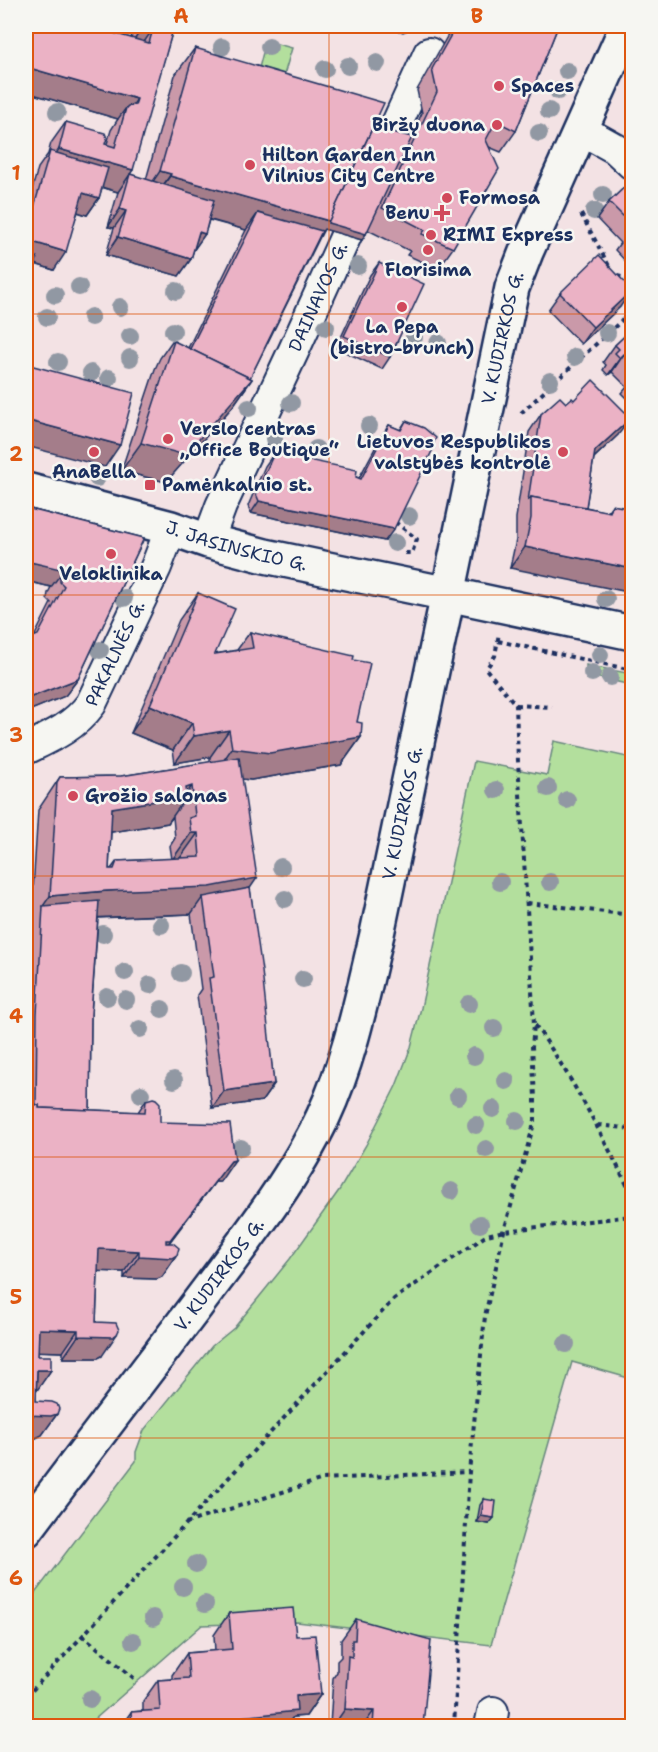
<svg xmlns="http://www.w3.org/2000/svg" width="658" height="1752" font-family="'Shantell Sans',sans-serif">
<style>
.green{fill:#b3df9d;stroke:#67877e;stroke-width:1.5}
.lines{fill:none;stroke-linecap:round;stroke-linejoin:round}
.minor-casing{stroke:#1b2f5e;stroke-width:34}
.secondary-casing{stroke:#1b2f5e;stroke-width:38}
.primary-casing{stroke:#1b2f5e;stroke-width:38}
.path{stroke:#1b2f5e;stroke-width:4;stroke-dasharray:4.5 4.5;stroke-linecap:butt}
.minor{stroke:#f6f6f2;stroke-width:30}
.secondary{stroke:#f6f6f2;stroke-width:33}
.primary{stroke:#f6f6f2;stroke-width:33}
.tree{fill:#9198a3}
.wall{fill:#ca99a9;stroke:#1b2f5e;stroke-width:1.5;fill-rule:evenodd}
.shaded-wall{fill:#a47d8a;stroke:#1b2f5e;stroke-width:1.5}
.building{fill:#ebb2c5;stroke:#1b2f5e;stroke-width:1.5;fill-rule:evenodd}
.grid{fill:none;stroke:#de5710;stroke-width:1.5;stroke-opacity:0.55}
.poi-dot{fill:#d1495b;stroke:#f6f6f2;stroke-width:2}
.labels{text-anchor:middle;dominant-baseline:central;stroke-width:5;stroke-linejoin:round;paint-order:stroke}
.poi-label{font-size:18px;font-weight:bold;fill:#1b2f5e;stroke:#f6f6f2;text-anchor:start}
.street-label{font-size:18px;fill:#1b2f5e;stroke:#f6f6f2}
.neatline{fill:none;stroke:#de5710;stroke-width:2}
.grid-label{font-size:20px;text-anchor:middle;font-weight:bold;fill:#de5710}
</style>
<rect width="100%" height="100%" fill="#f3e2e4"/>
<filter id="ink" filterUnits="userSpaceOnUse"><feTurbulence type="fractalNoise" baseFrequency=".0167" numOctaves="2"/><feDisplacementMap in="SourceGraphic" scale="12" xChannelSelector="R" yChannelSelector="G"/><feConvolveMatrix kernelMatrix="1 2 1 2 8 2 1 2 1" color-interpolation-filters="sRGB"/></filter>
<g filter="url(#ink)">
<g class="green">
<path d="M266,41L292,48L284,75L259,68Z"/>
<path d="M586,665L632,674V685L590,676L586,670Z"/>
<path d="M554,741L632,758V1379L572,1362L491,1645L297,1622L202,1625L87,1726H26V1605L136,1461V1452L144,1430L212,1346L234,1328L290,1259L340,1189L366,1145L396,1086L411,1047L421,1008L474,761L547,775Z"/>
</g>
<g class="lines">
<g class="minor-casing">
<g id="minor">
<path d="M580,129L616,149L632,164"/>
<path id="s1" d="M208,541L221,506L294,350L429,53"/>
<path id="s2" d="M26,749C51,737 74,727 91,704L156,567L171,528"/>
<path d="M490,1726L493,1712"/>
</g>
</g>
<g class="secondary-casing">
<g id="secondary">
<path id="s3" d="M26,490L171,528L208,541L265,556L448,594"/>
</g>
</g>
<g class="primary-casing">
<g id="primary">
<path d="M448,594L632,633"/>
<path id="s4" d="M26,1530C82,1455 139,1381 196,1306C240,1247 291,1184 323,1117C350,1059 362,997 377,934L512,288L526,252L627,26"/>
</g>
</g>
<g class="path">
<path d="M581,214L609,266"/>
<path d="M617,276L632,279"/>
<path d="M625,297L632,311"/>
<path d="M521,413L632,311"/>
<path d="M395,522L417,539L412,553H404"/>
<path d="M498,641L632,670"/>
<path d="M516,705L552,707"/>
<path d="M527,903L632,915"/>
<path d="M535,1025C573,1078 603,1137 632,1195"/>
<path d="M598,1125L632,1129"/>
<path d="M186,1523L323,1479L468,1472"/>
<path d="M82,1635L135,1679"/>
<path d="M26,1697L394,1299L487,1235L504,1231L632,1216"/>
<path d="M454,1726L469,1472L485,1316L504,1231L535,1120V1097L532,1047L534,1024L518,761L516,705L486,669L495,656L499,633"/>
</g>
<use href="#minor" class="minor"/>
<use href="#secondary" class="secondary"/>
<use href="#primary" class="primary"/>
</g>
<g class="tree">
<circle cx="222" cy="47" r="9"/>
<circle cx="269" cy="47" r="9"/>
<circle cx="377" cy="63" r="9"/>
<circle cx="348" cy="66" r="9"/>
<circle cx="325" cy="69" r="9"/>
<circle cx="567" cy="71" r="9"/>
<circle cx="558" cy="91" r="9"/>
<circle cx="549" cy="111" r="9"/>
<circle cx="57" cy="112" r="9"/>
<circle cx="539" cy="133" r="9"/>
<circle cx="603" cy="195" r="9"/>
<circle cx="594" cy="211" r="9"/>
<circle cx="358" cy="266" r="9"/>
<circle cx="79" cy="287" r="9"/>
<circle cx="176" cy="291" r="9"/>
<circle cx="55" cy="295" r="9"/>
<circle cx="120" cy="307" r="9"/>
<circle cx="47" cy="317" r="9"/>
<circle cx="91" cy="317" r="9"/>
<circle cx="326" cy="327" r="9"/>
<circle cx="173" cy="331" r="9"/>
<circle cx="607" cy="333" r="9"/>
<circle cx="130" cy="336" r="9"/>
<circle cx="414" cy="338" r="9"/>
<circle cx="438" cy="343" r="9"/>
<circle cx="575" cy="357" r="9"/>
<circle cx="130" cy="358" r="9"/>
<circle cx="58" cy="362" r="9"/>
<circle cx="91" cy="373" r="9"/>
<circle cx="109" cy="378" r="9"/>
<circle cx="550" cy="381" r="9"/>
<circle cx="291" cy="403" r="9"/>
<circle cx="249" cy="408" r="9"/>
<circle cx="369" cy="426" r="9"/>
<circle cx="274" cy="439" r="9"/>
<circle cx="316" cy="449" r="9"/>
<circle cx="97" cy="478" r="9"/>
<circle cx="409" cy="516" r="9"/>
<circle cx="395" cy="543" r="9"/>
<circle cx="124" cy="598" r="9"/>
<circle cx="606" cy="599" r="9"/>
<circle cx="100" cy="650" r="9"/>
<circle cx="600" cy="655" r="9"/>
<circle cx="592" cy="673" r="9"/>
<circle cx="610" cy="677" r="9"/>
<circle cx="548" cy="788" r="9"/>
<circle cx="496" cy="790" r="9"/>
<circle cx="567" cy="800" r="9"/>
<circle cx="281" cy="867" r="9"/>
<circle cx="500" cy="882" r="9"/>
<circle cx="550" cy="882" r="9"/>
<circle cx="285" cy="899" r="9"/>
<circle cx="161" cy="925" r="9"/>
<circle cx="103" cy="934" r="9"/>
<circle cx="125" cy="972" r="9"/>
<circle cx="181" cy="973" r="9"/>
<circle cx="303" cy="979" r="9"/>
<circle cx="150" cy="985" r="9"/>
<circle cx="107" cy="997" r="9"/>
<circle cx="126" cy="1000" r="9"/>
<circle cx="469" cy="1004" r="9"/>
<circle cx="162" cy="1009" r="9"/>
<circle cx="494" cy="1028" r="9"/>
<circle cx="140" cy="1029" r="9"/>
<circle cx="474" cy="1056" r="9"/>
<circle cx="174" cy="1080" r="9"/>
<circle cx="506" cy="1081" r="9"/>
<circle cx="141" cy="1094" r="9"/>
<circle cx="458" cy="1096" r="9"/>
<circle cx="493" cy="1109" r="9"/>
<circle cx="517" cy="1121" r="9"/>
<circle cx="476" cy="1125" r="9"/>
<circle cx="241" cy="1148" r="9"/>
<circle cx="486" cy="1149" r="9"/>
<circle cx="451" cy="1191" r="9"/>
<circle cx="480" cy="1224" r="9"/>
<circle cx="566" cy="1344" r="9"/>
<circle cx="196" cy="1564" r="9"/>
<circle cx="183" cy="1587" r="9"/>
<circle cx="205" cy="1604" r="9"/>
<circle cx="153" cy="1618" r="9"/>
<circle cx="133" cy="1641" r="9"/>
<circle cx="90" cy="1699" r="9"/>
</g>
<g class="wall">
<path d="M26,26H88L131,38L135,26H174L130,174L146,180L175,75L195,48L373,127L411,137L422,113L417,90L453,26H558L516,131L501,152L489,147L453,248L438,269L407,255L410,251L368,230L362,240L324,229L250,378L252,379L233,406L166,482L121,471L155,369L160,358L172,341L188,348L246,230L209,220L205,234L194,249L191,259L179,276L106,255L114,228L108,227L118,192L102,187L99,198L87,215L78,212L54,270L35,264L26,318V211L38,168L48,154L51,143L66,122L107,144L111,130L118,119L26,92Z"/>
<path d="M633,179V267L632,268L615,250L620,243L597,219L609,202Z"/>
<path d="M379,263L390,357L382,369L336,348L370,275Z"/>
<path d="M560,293L620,307L581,344L548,310Z"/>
<path d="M633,328V404L622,393L627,387L612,372L608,375L603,370L606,365L603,362L615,345Z"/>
<path d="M566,403L618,435L594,458L586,507L607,512L612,505L633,509L510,568L516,540V518L529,432L541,414Z"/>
<path d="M406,421L385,541L251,513L248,506L265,466L274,453L359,478L381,437L389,425L400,430Z"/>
<path d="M26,508L144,538L78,679L65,696L26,712V640L34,637L51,603L47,599L48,593L51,587L26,581Z"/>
<path d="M198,593L215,654L237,650L250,632L353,660L357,722L361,737L341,765L251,780L242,779L250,888L274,1084L262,1101L212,1108L197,995L201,989L191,914L98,918L91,1014L90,1110L138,1112L146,1100L160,1122L220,1182H215L169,1243L177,1255L162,1277L157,1279L124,1278V1272L98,1271L96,1322L102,1356L98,1358H63V1352L38,1351V1356L51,1370L36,1391V1401L57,1414L42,1435L36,1438L26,1437V1028L31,923L38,810L60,777L121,776L210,762V757L175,763L173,750L131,733L179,620ZM173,817L175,838L170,846L172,859L117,861L111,869H109L111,832L168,823Z"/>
<path d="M484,1499L489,1524L477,1522L480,1505Z"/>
<path d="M229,1613L296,1636L321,1694L306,1716L293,1717L286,1726H121L131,1712L143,1711V1701L158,1680L172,1679V1675L187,1653L215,1651L214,1635Z"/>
<path d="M356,1619L423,1726H330L333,1678L337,1672V1661L341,1657V1640Z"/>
</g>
<g class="shaded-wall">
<path d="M381,26H411L408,30L403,32Z"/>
<path d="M143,27L153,29L138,51L128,49Z"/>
<path d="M26,67L137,99L123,120L126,108L118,119L26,92Z"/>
<path d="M59,149L133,170L118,192L45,170Z"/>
<path d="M160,171L171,174L152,201L141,199Z"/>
<path d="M170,176L329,221L366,234L362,240L324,229L310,249L258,213L246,230L151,203Z"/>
<path d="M83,193L99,198L87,215L71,210Z"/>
<path d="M120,209L126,211L114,228L108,227Z"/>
<path d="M199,232L205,234L193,251Z"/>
<path d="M118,237L191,259L179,276L106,255Z"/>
<path d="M26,240L66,252L54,270L26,261Z"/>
<path d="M632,290L620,307L581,344L593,327Z"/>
<path d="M624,354L612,372L608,375L620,358Z"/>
<path d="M252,379L233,406L166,482L121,471L141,443Z"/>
<path d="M631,418L618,435L583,468L595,451Z"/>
<path d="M26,420L120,445L105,467L26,446Z"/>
<path d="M259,501L394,529L385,541L251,513Z"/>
<path d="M525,547L633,569V593L510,568Z"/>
<path d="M26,561L65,569L71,571L62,584L60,575L51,587L26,581Z"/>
<path d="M78,679L65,696L26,712V699Z"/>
<path d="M150,705L192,723L173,750L131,733Z"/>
<path d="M229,730L210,757L175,763L194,736Z"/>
<path d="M361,737L341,765L251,780L213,776L232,748Z"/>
<path d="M192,786L185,796H187L168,823L93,835L112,808Z"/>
<path d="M191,833H198L178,861L172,860Z"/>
<path d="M257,878L238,906L203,897L191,914L87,918L43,906L50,896Z"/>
<path d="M274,1084L262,1101L212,1108L224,1091Z"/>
<path d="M235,1160L220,1182H215L158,1257L177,1255L162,1277L157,1279L124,1278L139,1256L166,1240L231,1161Z"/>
<path d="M99,1249L139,1251L124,1272L84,1271Z"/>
<path d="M39,1329L78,1330L63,1352L26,1351Z"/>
<path d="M117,1334L102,1356L98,1358H63L78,1336Z"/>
<path d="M37,1370H51L36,1392Z"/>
<path d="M57,1414L42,1435L36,1438L26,1437V1415Z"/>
<path d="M481,1516L494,1518L489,1524L477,1522Z"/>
<path d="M321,1694L306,1716L293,1717L286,1726H233L240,1717L296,1696Z"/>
<path d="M345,1709L374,1711L363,1726H333Z"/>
</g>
<g class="building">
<path d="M29,26H88L149,43L153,29L143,27L144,26H174L133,170L59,149L66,122L105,133L107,138L105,144L115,147L126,108L128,106L135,105L137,99L26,67V37Z"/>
<path d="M456,26H558L516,131L496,121L486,140L499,169L453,248L422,234L425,230L382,208L437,92L432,69Z"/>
<path d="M195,48L384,103L329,221L170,176L171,174L160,171Z"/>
<path d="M373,127L412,137L366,234L328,223Z"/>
<path d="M50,151L108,168L99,198L83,193L66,252L26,240V235Z"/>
<path d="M130,174L214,200L205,234L199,232L191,259L118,237L126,211L120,209Z"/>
<path d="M633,179V226L609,202Z"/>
<path d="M258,213L322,231L250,378L190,349Z"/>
<path d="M633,228V239L627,233Z"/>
<path d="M26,254L37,257L26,318Z"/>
<path d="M599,255L632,290L593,327L560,293Z"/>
<path d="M379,263L424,284L390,357L344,336Z"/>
<path d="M633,328V363L624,354L620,358L615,353L619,349L615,345Z"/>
<path d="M174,341L252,379L185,455L141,443Z"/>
<path d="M26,364L134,393L120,445L26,420Z"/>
<path d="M593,380L631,418L595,451L586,507L531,497L528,501L541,414L560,397L566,403L572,398L574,400Z"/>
<path d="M406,421L424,428L436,438L432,446L434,447L394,529L259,501L256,494L274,453L357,470L356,477L361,479L389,425L401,430Z"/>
<path d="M531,497L610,512L612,505L633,509L631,516L633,517V569L525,547L531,518Z"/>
<path d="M26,508L144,538L78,679L26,699V640L38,635L64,586L60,582V575L62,572H70L71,571L65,569L64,570L26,561Z"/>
<path d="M198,593L235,609L215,654L253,648L250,632L354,656L353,660L370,663L357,722L362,723L361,737L270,753L232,748L229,730L194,736L192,723L150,705Z"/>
<path d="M239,757L257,878L210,887L106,891L50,896L57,782L60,777L121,776ZM192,786L195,816L189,818L191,833H198L200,857L117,861L114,869H109L112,808L187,796L186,788Z"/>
<path d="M250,888L262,971L274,1084L224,1091L209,978L214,977L203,897Z"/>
<path d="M99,901L91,1014L90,1110L39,1108V1105H36L37,1014L43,906Z"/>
<path d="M153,1098L156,1099L160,1103V1122L230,1124L235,1160L231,1161L170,1240H166V1243H173L179,1248L177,1255L172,1258L139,1256V1251L99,1249L96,1322L116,1323L119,1330L117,1334L113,1337L78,1336V1330L39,1329L38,1356H51V1370H37L36,1401L52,1402L57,1404L59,1409L57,1414L51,1416L26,1415V1104L39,1105V1108L145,1112L146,1100Z"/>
<path d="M484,1499L496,1501L494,1518L481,1516Z"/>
<path d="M293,1608L296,1636L315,1635L321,1694L296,1696L297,1711L240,1717V1726H248H132L131,1712L160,1710L158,1680L189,1678L187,1653L232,1649L229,1613Z"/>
<path d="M356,1619L431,1640L423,1726H373L374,1711L345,1709L348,1656L352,1657V1640H355Z"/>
</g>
</g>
<path class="grid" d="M329,26V1726M26,314H632M26,595H632M26,876H632M26,1157H632M26,1438H632"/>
<g class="poi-dot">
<circle cx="499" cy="86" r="6"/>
<circle cx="497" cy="125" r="6"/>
<circle cx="250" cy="165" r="6"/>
<circle cx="447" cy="198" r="6"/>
<path d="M439 204h6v6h6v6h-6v6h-6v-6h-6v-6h6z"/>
<circle cx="431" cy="235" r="6"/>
<circle cx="428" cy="250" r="6"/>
<circle cx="402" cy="307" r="6"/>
<circle cx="168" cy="439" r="6"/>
<circle cx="94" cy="452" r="6"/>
<circle cx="563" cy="452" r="6"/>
<rect x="144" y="479" width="12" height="12" rx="3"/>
<circle cx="111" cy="554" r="6"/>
<circle cx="73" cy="796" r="6"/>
</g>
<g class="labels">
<g class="poi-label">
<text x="511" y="86">Spaces</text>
<text x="485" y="125" text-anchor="end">Biržų duona</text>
<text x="262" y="155">Hilton Garden Inn<tspan x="262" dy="21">Vilnius City Centre</tspan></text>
<text x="459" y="198">Formosa</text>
<text x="430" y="213" text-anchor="end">Benu</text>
<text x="443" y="235">RIMI Express</text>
<text x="428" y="270" text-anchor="middle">Florisima</text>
<text x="402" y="327" text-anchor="middle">La Pepa<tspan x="402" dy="21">(bistro-brunch)</tspan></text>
<text x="180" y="429">Verslo centras<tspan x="180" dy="21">„Office Boutique“</tspan></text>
<text x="551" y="442" text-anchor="end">Lietuvos Respublikos<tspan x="551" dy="21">valstybės kontrolė</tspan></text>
<text x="94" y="472" text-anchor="middle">AnaBella</text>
<text x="162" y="485">Pamėnkalnio st.</text>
<text x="111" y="574" text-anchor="middle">Veloklinika</text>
<text x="85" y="796">Grožio salonas</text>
</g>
<g class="street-label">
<text stroke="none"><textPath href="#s1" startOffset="268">DAINAVOS G.</textPath></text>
<text stroke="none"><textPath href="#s4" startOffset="1310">V. KUDIRKOS G.</textPath></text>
<text stroke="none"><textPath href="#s3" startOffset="218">J. JASINSKIO G.</textPath></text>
<text stroke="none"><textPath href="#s2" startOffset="136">PAKALNĖS G.</textPath></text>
<text stroke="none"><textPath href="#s4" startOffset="824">V. KUDIRKOS G.</textPath></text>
<text stroke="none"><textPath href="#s4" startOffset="320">V. KUDIRKOS G.</textPath></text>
</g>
</g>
<rect width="658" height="1752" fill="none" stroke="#f6f6f2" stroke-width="66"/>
<rect x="33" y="33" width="592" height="1686" class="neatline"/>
<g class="grid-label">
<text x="181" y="23">A</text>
<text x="477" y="23">B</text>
<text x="16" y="180">1</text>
<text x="16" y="461">2</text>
<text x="16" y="742">3</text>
<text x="16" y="1023">4</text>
<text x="16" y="1304">5</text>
<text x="16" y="1585">6</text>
</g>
</svg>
